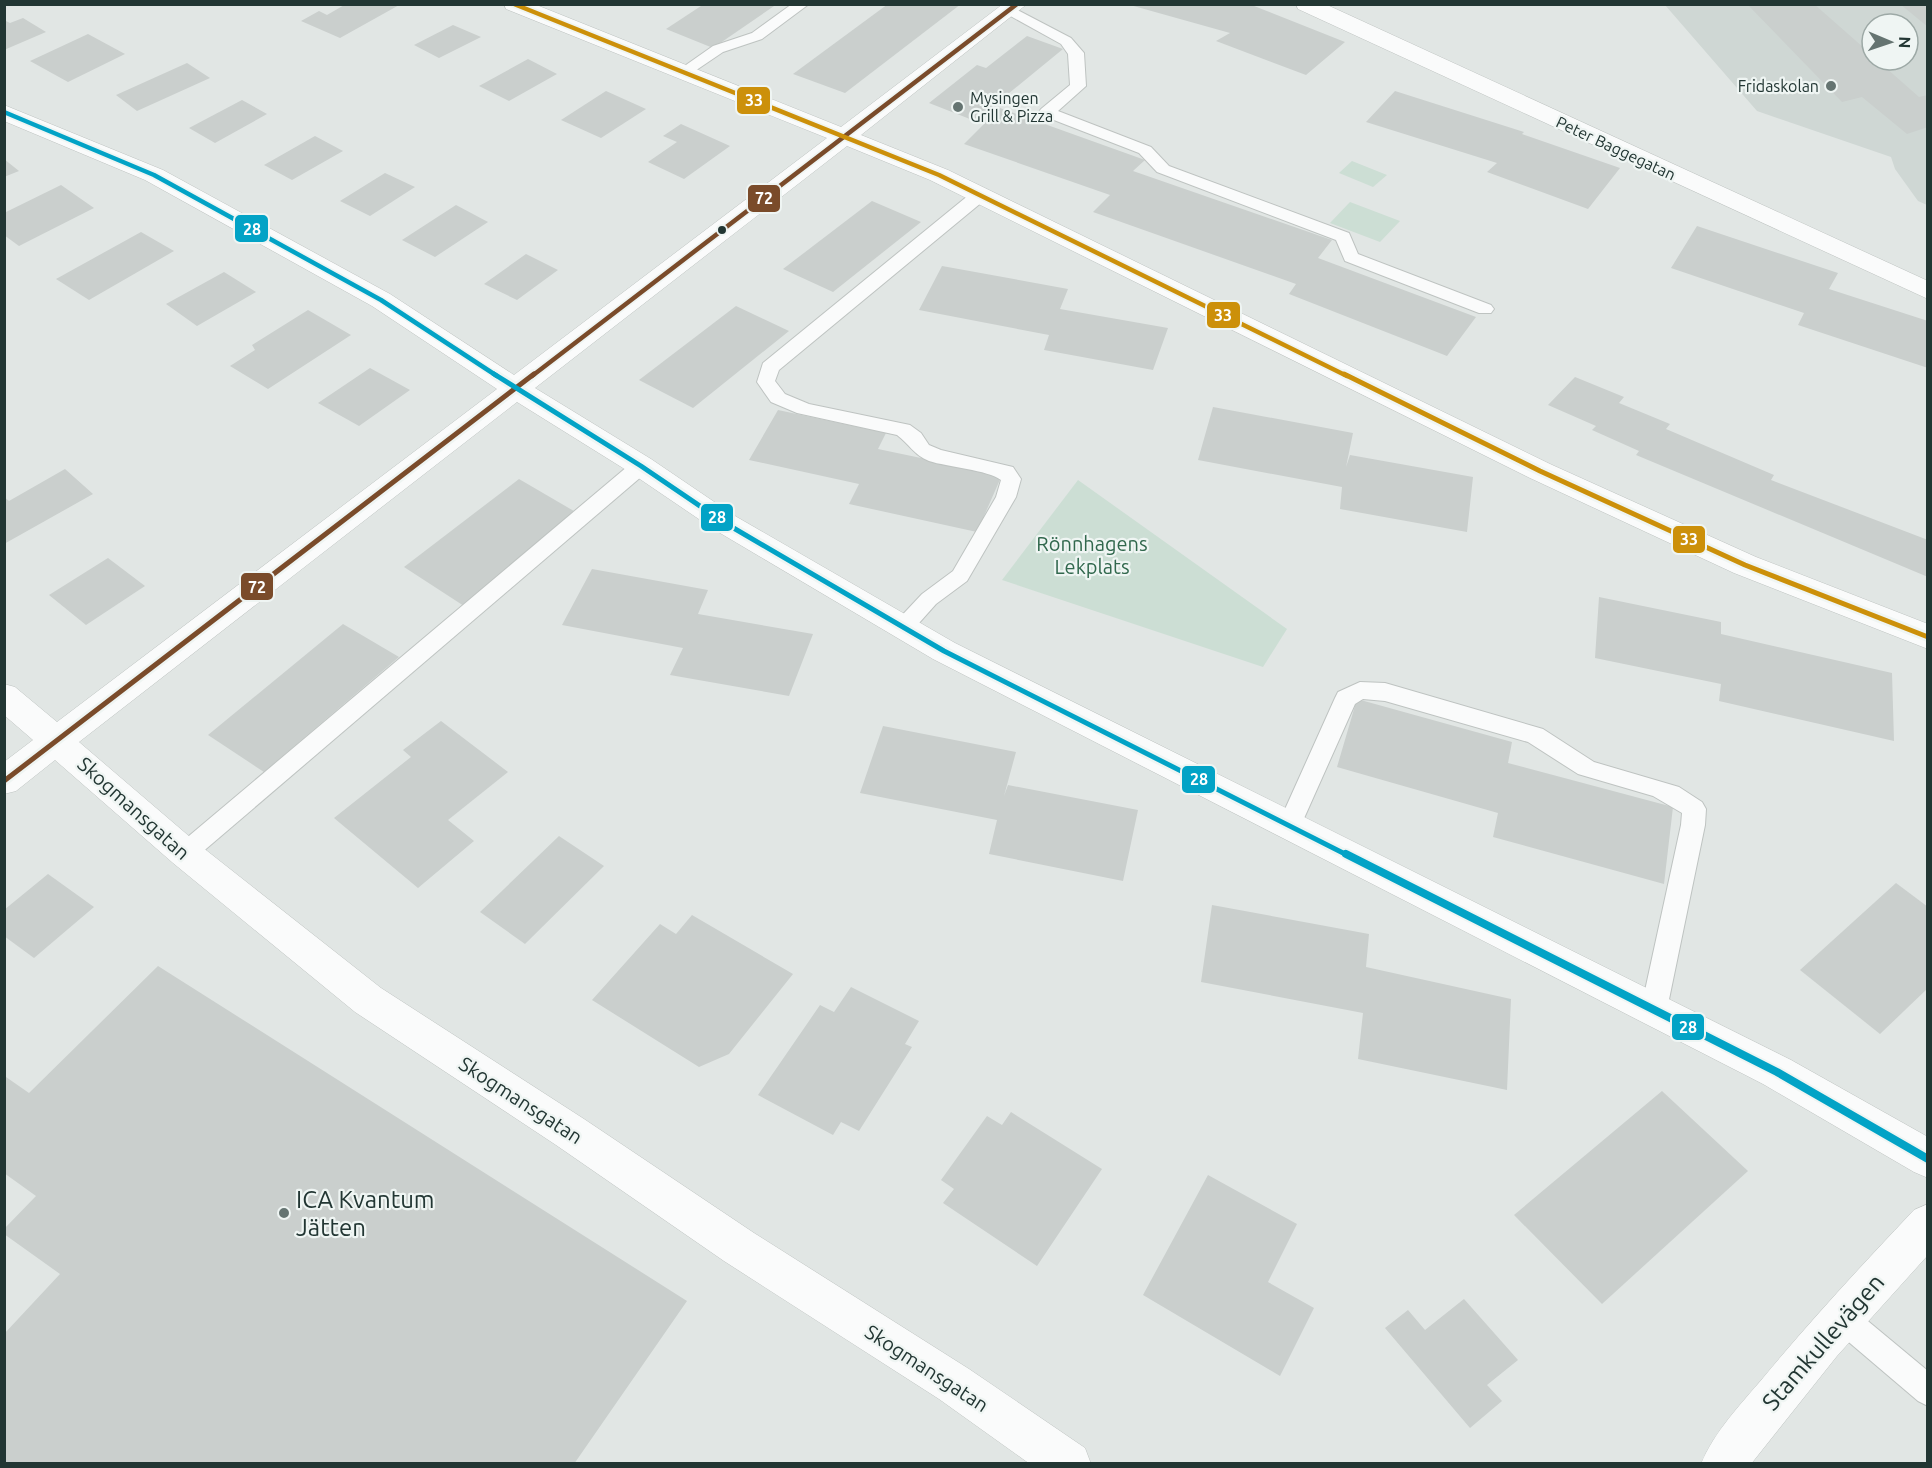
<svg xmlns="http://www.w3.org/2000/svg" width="1932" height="1468" font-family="Ubuntu,sans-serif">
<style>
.built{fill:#cfd7d4;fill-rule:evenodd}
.green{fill:#ccded4}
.building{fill:#cacfcd}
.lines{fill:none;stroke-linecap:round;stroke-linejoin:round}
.lane-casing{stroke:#bec3c1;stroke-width:2}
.street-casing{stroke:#bec3c1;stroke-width:1}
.lane{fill:#fafbfb;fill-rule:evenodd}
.street{fill:#fafbfb;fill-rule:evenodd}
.bus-1-far1-casing{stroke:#eff5f3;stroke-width:8}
.bus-1-casing{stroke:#eff5f3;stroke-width:10}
.bus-2-far1-casing{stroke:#eff5f3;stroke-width:8}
.bus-2-casing{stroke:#eff5f3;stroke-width:10}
.bus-3-far2-casing{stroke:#eff5f3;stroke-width:8}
.bus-3-far1-casing{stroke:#eff5f3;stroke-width:10}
.bus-3-casing{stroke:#eff5f3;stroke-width:12}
.bus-1-far1{stroke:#7a4b2a;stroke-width:4.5}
.bus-1{stroke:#7a4b2a;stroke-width:5}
.bus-2-far1{stroke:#cc900a;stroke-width:4.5}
.bus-2{stroke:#cc900a;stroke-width:5}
.bus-3-far2{stroke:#02a3c6;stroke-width:4.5}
.bus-3-far1{stroke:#02a3c6;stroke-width:5}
.bus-3{stroke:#02a3c6;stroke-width:8}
.poi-dot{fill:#657471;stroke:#eff5f3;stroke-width:2}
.bus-dot{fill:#223633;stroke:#eff5f3;stroke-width:2}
.labels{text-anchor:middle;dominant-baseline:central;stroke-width:4.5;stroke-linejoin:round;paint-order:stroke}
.far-poi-label{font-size:16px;fill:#223633;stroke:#eff5f3;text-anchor:end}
.far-street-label{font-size:16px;fill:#223633;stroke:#eff5f3}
.park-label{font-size:20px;fill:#31684d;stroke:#eff5f3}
.street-label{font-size:20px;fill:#223633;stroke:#eff5f3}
.near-poi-label{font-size:24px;fill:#223633;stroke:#eff5f3;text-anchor:start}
.near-street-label{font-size:24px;fill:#223633;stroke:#eff5f3}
.line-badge{stroke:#eff5f3;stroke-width:2}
.badge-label{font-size:16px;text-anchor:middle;font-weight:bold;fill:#fff}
</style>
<rect width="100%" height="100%" fill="#e1e6e4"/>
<path class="built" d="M1665,5H1927V205L1918,201L1895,169L1891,157L1757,111ZM1872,24H1908V60H1872Z"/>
<g class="green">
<path d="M1352,161L1387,175L1373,187L1339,173Z"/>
<path d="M1350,202L1400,221L1380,242L1330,223Z"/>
<path d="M1078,480L1287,629L1263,667L1002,580Z"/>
</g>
<g class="building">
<path d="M346,4H401L340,38L301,21L319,11L327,15Z"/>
<path d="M704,4H777L713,48L666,29Z"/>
<path d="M888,4H961L845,93L793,74Z"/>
<path d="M1249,4L1345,42L1306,75L1216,41L1230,33L1130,5Z"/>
<path d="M1747,4H1814L1872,55V60H1877L1919,97L1928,95V127L1907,134L1862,97L1842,102Z"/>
<path d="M1900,4H1928V27Z"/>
<path d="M23,18L46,32L4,50V20L10,23Z"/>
<path d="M453,25L481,37L439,58L414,45Z"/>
<path d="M88,34L125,54L68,82L30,61Z"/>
<path d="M1027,36L1063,49L975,121L929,103L977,65L986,68Z"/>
<path d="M528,59L557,74L509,101L479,86Z"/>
<path d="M187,63L210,78L137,111L116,95Z"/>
<path d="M606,91L646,109L601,138L561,120Z"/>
<path d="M1395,91L1524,132L1522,134L1620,168L1588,209L1487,172L1497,163L1366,122Z"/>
<path d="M242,100L267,114L215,143L189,128Z"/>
<path d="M1000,108L1145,160L1133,171L1332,240L1318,258L1476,317L1447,356L1289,294L1296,284L1093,212L1110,195L964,144Z"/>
<path d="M681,124L730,146L684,179L648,162L677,142L663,136Z"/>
<path d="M315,136L343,151L292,180L264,165Z"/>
<path d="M4,159L19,171L4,177Z"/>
<path d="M385,173L415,187L370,216L340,201Z"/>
<path d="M61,185L94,208L19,246L4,235V213Z"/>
<path d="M872,201L921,222L833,292L783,269Z"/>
<path d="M456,205L488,222L435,257L402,240Z"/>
<path d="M1697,226L1838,273L1829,289L1928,321V368L1798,325L1804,313L1671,268Z"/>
<path d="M141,232L174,251L89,300L56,279Z"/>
<path d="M526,254L558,270L517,300L484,284Z"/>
<path d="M942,266L1068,289L1060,309L1168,328L1153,370L1044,350L1049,335L919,310Z"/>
<path d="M224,272L256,292L197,326L166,304Z"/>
<path d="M736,306L789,331L693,408L639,380Z"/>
<path d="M308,310L351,335L268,389L230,366L255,350L252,345Z"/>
<path d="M370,368L410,390L359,426L318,403Z"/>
<path d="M1575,377L1624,397L1619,403L1670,424L1666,429L1774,475L1771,480L1928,540V577L1636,455L1639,451L1592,430L1596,426L1548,405Z"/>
<path d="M1213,407L1353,433L1346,467L1350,455L1473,477L1467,532L1340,509L1342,487L1198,460Z"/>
<path d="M778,410L886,433L878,449L1002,475L977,532L849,504L859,484L749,460Z"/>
<path d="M65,469L93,494L4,544V497L9,501Z"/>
<path d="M519,479L579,514L464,606L404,567Z"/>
<path d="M108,558L145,586L86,625L49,595Z"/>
<path d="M592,569L708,590L698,614L813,634L789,696L670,675L683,648L562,625Z"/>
<path d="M1599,597L1721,622V634L1892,673L1894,741L1719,701L1721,684L1595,658Z"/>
<path d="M343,624L399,657L264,772L208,735Z"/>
<path d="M1357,699L1512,742L1508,763L1673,807L1664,884L1493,837L1498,813L1337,767Z"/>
<path d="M441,721L508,772L448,820L474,841L418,888L334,818L411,757L403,750Z"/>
<path d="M883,726L1016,752L1004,796L1008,785L1138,810L1123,881L989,854L997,820L860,793Z"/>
<path d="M559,836L604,866L525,944L480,912Z"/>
<path d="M48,874L94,907L34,958L4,936V910Z"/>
<path d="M1896,883L1928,907V988L1880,1034L1800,970Z"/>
<path d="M1212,905L1369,934L1366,967L1511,999L1507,1090L1358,1059L1363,1013L1201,982Z"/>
<path d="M692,915L793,974L729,1054L699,1067L592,1000L660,924L676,934Z"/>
<path d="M158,966L687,1301L574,1464H4V1334L60,1274L4,1234V1229L36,1196L4,1173V1079L6,1077L29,1093Z"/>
<path d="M851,987L919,1021L905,1044L912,1047L859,1131L841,1122L833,1135L758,1095L820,1005L834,1012Z"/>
<path d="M1662,1091L1748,1171L1602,1304L1514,1215Z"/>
<path d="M1011,1112L1102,1169L1037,1266L943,1203L954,1189L941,1180L987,1116L1002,1125Z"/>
<path d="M1208,1175L1297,1224L1268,1282L1314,1308L1280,1376L1143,1295Z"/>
<path d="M1464,1299L1518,1360L1487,1385L1502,1401L1470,1428L1385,1328L1408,1310L1425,1330Z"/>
</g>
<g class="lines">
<g class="lane-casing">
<g id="lane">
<path d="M792,4H809L762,39L723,52L689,75L684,77L676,72L713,46L752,33Z"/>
<path d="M1010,6L1071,38L1084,53L1086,86L1058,111L1151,147L1169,166L1349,233L1358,254L1491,305L1494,309L1491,313H1479L1345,261L1336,240L1157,172L1139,153L1041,115L1039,112L1041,109L1070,85L1068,54L1061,44L1005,13L1003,10L1005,7Z"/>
<path d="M981,189L987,190L989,194L987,198L779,370L775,381L785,394L809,404L910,425L921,433L929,445L941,450L1013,467L1021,479L1016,497L967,581L936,604L911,632L903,634L895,632L892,626L922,594L953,571L996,497L1001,480C988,470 947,467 929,461C914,455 909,444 897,435L797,413L771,402L757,382L763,363L975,190Z"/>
<path d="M641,459L648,461L651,466L648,471L193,860L185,863L177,860L173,853L177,846L634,461Z"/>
<path d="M1360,682L1385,683L1543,729L1594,762L1679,787L1702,802L1706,809L1705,825L1667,1009L1663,1017L1654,1020L1645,1017L1641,1009L1681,825L1682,813L1653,796L1578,774L1528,742L1385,701L1363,699L1355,704L1297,834L1289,837L1281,834L1277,827L1335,698L1338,692Z"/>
<path d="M1841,1303L1851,1307L1928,1371V1406L1918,1401L1831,1327L1827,1317L1831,1307Z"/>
</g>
</g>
<g class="street-casing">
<g id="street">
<path d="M504,4H534L841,127L1003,4H1027L861,135L948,170L1550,464L1756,557L1928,624V649L1734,573L1530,478L930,180L847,146L535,388L651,459L735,516L955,643L1791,1060L1928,1137V1178L1914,1172L1763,1084L933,659L715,530L631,473L517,402L79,742L197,843L381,988L584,1119L754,1233L969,1369L1085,1448L1091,1464H1030L939,1399L724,1261L556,1145L355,1012L173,863L55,760L16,791L4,794V762L33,740L4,715V684L15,687L57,722L497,389L372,306L145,180L4,121V105L163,170L390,294L514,375L827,138L506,9Z"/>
<path d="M1296,4H1325L1928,281V299L1298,9Z"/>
<path d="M1928,1204V1255L1837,1356L1751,1464H1701C1714,1432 1741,1404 1763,1378C1811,1320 1862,1265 1914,1210Z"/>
</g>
</g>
<use href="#lane" class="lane"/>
<use href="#street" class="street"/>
<g class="bus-1-far1-casing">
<path id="bus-1-far1" d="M532,376L1017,4"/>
</g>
<g class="bus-1-casing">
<path id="bus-1" d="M4,781L534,374"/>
</g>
<g class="bus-2-far1-casing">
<path id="bus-2-far1" d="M514,4L939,175L1347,376"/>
</g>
<g class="bus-2-casing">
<path id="bus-2" d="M1344,374L1540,471L1745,565L1928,637"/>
</g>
<g class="bus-3-far2-casing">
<path id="bus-3-far2" d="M4,112L154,175L381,300L497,376"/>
</g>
<g class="bus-3-far1-casing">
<path id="bus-3-far1" d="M494,374L641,466L725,523L944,651L1349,856"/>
</g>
<g class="bus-3-casing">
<path id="bus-3" d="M1346,854L1777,1072L1928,1159"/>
</g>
<use href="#bus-1-far1" class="bus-1-far1"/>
<use href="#bus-1" class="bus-1"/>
<use href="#bus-2-far1" class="bus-2-far1"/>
<use href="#bus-2" class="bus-2"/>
<use href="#bus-3-far2" class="bus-3-far2"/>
<use href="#bus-3-far1" class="bus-3-far1"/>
<use href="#bus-3" class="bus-3"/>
</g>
<g class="poi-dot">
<circle cx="1831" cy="86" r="6"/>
<circle cx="958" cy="107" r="6"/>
<circle cx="284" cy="1213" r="6"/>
</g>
<circle class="bus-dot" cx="722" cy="230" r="5"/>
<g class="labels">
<g class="far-poi-label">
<text x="1819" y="86">Fridaskolan</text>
<text x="970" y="98" text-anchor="start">Mysingen<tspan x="970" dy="18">Grill &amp; Pizza</tspan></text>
</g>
<g class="far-street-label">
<text transform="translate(1616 148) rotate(25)">Peter Baggegatan</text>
</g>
<g class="park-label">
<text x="1092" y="543">Rönnhagens<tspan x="1092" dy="23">Lekplats</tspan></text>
</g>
<g class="street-label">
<text transform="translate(134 808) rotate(42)">Skogmansgatan</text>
<text transform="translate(521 1100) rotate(33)">Skogmansgatan</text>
<text transform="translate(927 1368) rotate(33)">Skogmansgatan</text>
</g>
<g class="near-poi-label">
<text x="296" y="1199">ICA Kvantum<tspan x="296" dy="28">Jätten</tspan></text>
</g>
<g class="near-street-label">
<text transform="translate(1823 1342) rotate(-49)">Stamkullevägen</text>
</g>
</g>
<g class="line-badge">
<rect x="736" y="86" width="35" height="29" rx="6" fill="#cc900a"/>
<rect x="747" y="184" width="34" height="29" rx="6" fill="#7a4b2a"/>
<rect x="234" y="214" width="35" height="29" rx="6" fill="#02a3c6"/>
<rect x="1206" y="301" width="35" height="28" rx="6" fill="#cc900a"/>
<rect x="700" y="503" width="34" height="29" rx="6" fill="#02a3c6"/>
<rect x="1672" y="525" width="34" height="29" rx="6" fill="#cc900a"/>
<rect x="240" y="572" width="34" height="29" rx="6" fill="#7a4b2a"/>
<rect x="1181" y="765" width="35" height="29" rx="6" fill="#02a3c6"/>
<rect x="1671" y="1013" width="34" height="28" rx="6" fill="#02a3c6"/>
</g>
<g class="badge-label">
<text x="754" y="106">33</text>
<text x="764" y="204">72</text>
<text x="252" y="235">28</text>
<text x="1223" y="321">33</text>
<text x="717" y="523">28</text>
<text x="1689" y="545">33</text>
<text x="257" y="593">72</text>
<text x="1199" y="785">28</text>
<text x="1688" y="1033">28</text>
</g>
<rect width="1932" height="1468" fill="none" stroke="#223633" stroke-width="12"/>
<g transform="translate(1890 42) rotate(92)"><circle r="28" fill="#eff5f3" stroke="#9da9a6" stroke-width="1.5"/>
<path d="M0-4.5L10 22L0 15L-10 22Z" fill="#657471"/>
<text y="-9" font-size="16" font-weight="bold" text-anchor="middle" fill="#223633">N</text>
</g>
</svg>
